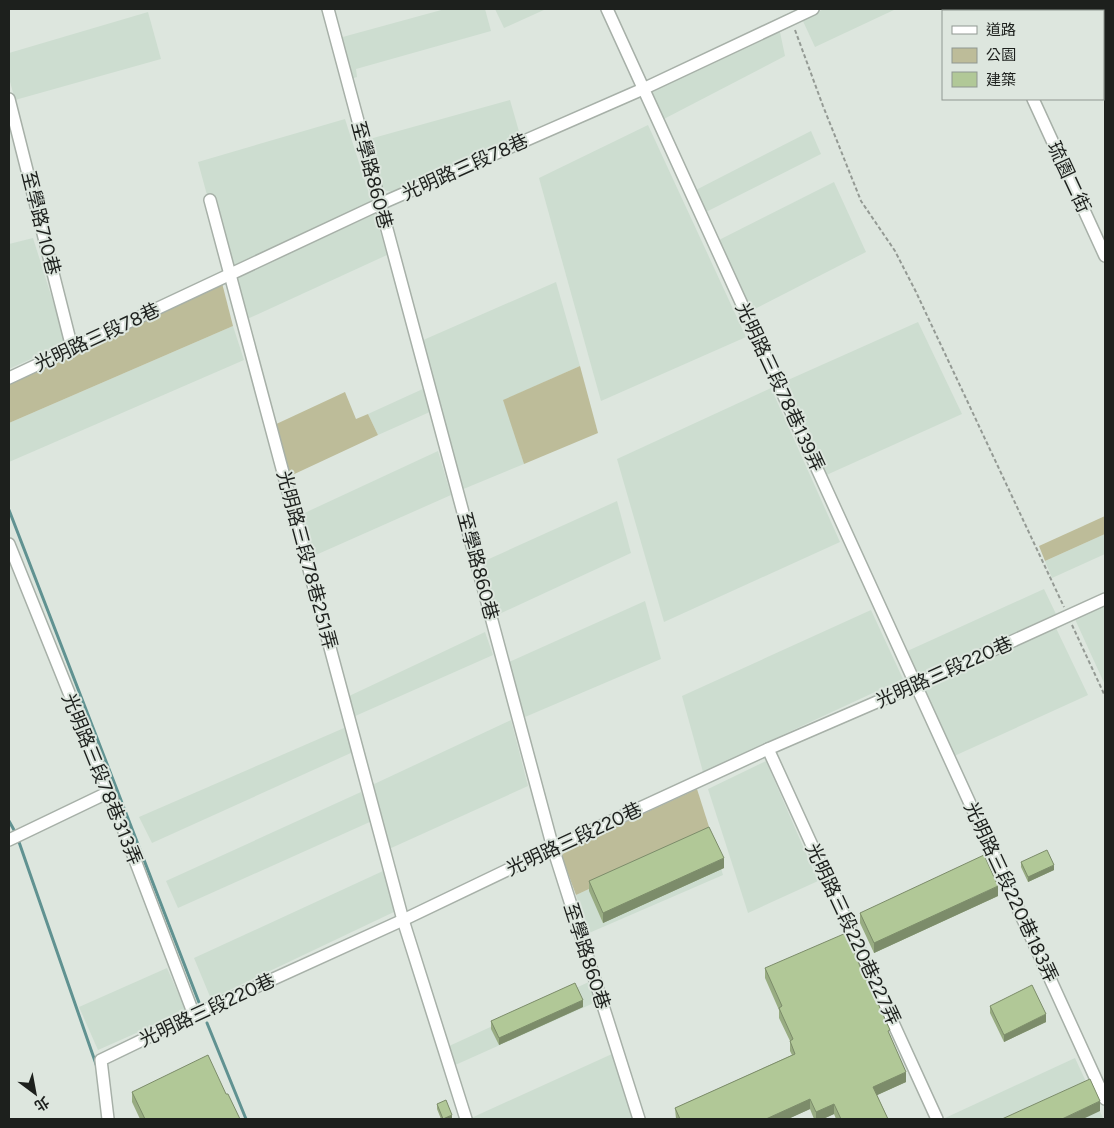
<svg xmlns="http://www.w3.org/2000/svg" width="1114" height="1128" font-family="Figtree,'Noto Sans TC',sans-serif">
<style>
.built{fill:#cdddd0}
.green{fill:#bdbc99}
.lines{fill:none;stroke-linecap:round;stroke-linejoin:round}
.stream{stroke:#609291;stroke-width:3}
.minor-casing{stroke:#a7b0a8;stroke-width:14}
.path{stroke:#949a94;stroke-width:2;stroke-dasharray:4 2.5;stroke-linecap:butt}
.minor{stroke:#fff;stroke-width:11}
.wall{fill:#98ac82}
.shaded-wall{fill:#7c8c6a}
.building{fill:#b1c897;stroke:#7c8c6a}
.labels{text-anchor:middle;dominant-baseline:central;stroke-width:4;stroke-linejoin:round;paint-order:stroke}
.street-label{font-size:19px;fill:#1d201d;stroke:#dde6de}
</style>
<rect width="100%" height="100%" fill="#dde6de"/>
<g class="built">
<path d="M445,9H485L491,31L356,69L357,77L350,79L339,38Z"/>
<path d="M495,9H546L504,28Z"/>
<path d="M824,9H896L815,47L802,19Z"/>
<path d="M993,9H1105L1101,11H994Z"/>
<path d="M148,12L161,59L15,100L9,78V53Z"/>
<path d="M780,32L785,56L660,121L648,90Z"/>
<path d="M510,100L520,135L392,192L379,189L366,140Z"/>
<path d="M345,119L373,206L228,272L198,162Z"/>
<path d="M648,125L746,337L601,401L539,178Z"/>
<path d="M811,131L821,154L702,214L692,192Z"/>
<path d="M834,182L866,252L747,313L715,242Z"/>
<path d="M375,214L387,255L245,320L231,280Z"/>
<path d="M33,238L66,343L9,369V244Z"/>
<path d="M556,282L580,366L504,400L524,464L461,490L421,341Z"/>
<path d="M918,322L962,414L822,477L779,384Z"/>
<path d="M233,326L244,360L9,462V423Z"/>
<path d="M425,388L432,411L378,435L368,414Z"/>
<path d="M771,388L840,542L664,622L617,459Z"/>
<path d="M438,451L451,495L309,558L298,516Z"/>
<path d="M617,501L631,553L495,616L480,563Z"/>
<path d="M1105,534V554L1052,578L1045,561Z"/>
<path d="M1044,589L1056,614L915,677L903,653Z"/>
<path d="M645,601L661,659L525,717L507,663Z"/>
<path d="M1105,603V685L1074,617Z"/>
<path d="M871,610L903,679L703,772L682,696Z"/>
<path d="M1055,626L1088,695L952,757L920,690Z"/>
<path d="M485,632L493,655L353,717L347,697Z"/>
<path d="M511,720L528,786L389,849L372,785Z"/>
<path d="M344,728L353,752L152,843L139,817Z"/>
<path d="M766,761L818,881L748,913L708,789Z"/>
<path d="M361,792L372,821L178,908L166,881Z"/>
<path d="M711,833L723,875L589,933L576,895Z"/>
<path d="M383,871L396,911L211,999L194,958Z"/>
<path d="M167,968L186,1011L98,1050L79,1007Z"/>
<path d="M591,981L596,1002L453,1066L447,1047Z"/>
<path d="M612,1054L634,1119H469Z"/>
<path d="M1075,1058L1103,1118L1099,1119H945V1118Z"/>
</g>
<g class="green">
<path d="M222,283L233,326L9,423V384Z"/>
<path d="M580,366L598,433L524,464L503,400Z"/>
<path d="M345,392L356,419L368,414L378,435L288,477L272,426Z"/>
<path d="M1105,516V534L1045,561L1039,546Z"/>
<path d="M697,789L711,833L576,895L560,852Z"/>
</g>
<g class="lines">
<g class="stream">
<path d="M9,510L200,1005"/>
<path d="M9,821L14,830"/>
<path d="M19,842L97,1067"/>
<path d="M207,1023L246,1119"/>
</g>
<g class="minor-casing">
<g id="minor">
<path d="M328,9L553,848L639,1119"/>
<path d="M607,9L1105,1099"/>
<path d="M992,9L993,11"/>
<path d="M9,99L72,348"/>
<path d="M1033,99L1105,256"/>
<path d="M210,200L403,920L466,1119"/>
<path d="M9,378L380,204L643,89L813,9"/>
<path d="M9,544L109,792L194,1015"/>
<path d="M768,749L937,1119"/>
<path d="M9,840L109,792"/>
<path d="M108,1119L101,1060L194,1015L403,920L553,848L768,749L916,685L1105,599"/>
</g>
</g>
<g class="path">
<path d="M795,30L823,106L861,201L895,251L916,292L1064,607"/>
<path d="M1072,625L1105,696"/>
</g>
<use href="#minor" class="minor"/>
</g>
<g class="wall">
<path d="M1021,862L1054,870L1028,882L1021,867Z"/>
<path d="M724,868L603,923L589,891V881Z"/>
<path d="M998,896L874,953L860,923V913Z"/>
<path d="M765,968L890,1035L906,1082L877,1095L888,1119H836L834,1114L823,1119H814L810,1109L788,1119H676L675,1108L792,1055L790,1051V1041L779,1018V1010L765,978Z"/>
<path d="M990,1006L1046,1022L1004,1042L990,1013Z"/>
<path d="M583,1007L499,1045L491,1029V1021Z"/>
<path d="M132,1092L226,1094L240,1119H140L132,1102Z"/>
<path d="M437,1104L452,1119H441L437,1109Z"/>
</g>
<g class="shaded-wall">
<path d="M724,858V868L603,923V913Z"/>
<path d="M1054,865V870L1028,882V877Z"/>
<path d="M998,886V896L874,953V943Z"/>
<path d="M583,1000V1007L499,1045V1038Z"/>
<path d="M1046,1014V1022L1004,1042V1035Z"/>
<path d="M906,1072V1082L873,1097V1087Z"/>
<path d="M810,1099V1109L788,1119H766Z"/>
<path d="M1100,1101V1111L1083,1119H1062Z"/>
<path d="M834,1104V1114L823,1119H816V1112Z"/>
<path d="M452,1115V1119H443Z"/>
</g>
<g class="building">
<path d="M709,827L724,858L603,913L589,881Z"/>
<path d="M1047,850L1054,865L1028,877L1021,862Z"/>
<path d="M984,855L998,886L874,943L860,913Z"/>
<path d="M846,933L862,971L864,970L876,999L890,1030L888,1031L906,1072L873,1087L888,1119H841L834,1104L816,1112L810,1099L766,1119H680L675,1108L795,1054L790,1041L793,1039L779,1008L782,1006L765,968Z"/>
<path d="M575,983L583,1000L499,1038L491,1021Z"/>
<path d="M1032,985L1046,1014L1004,1035L990,1006Z"/>
<path d="M208,1055L226,1094H228L240,1119H145L132,1092Z"/>
<path d="M1090,1079L1100,1101L1062,1119H1002Z"/>
<path d="M446,1100L452,1115L443,1119L437,1104Z"/>
</g>
<g class="labels">
<g class="street-label">
<text transform="translate(465 167) rotate(-24)">光明路三段78巷</text>
<text transform="translate(372 175) rotate(75)">至學路860巷</text>
<text transform="translate(1069 177) rotate(65)">琉園二街</text>
<text transform="translate(41 223) rotate(76)">至學路710巷</text>
<text transform="translate(97 337) rotate(-25)">光明路三段78巷</text>
<text transform="translate(780 387) rotate(65)">光明路三段78巷139弄</text>
<text transform="translate(307 560) rotate(75)">光明路三段78巷251弄</text>
<text transform="translate(478 566) rotate(75)">至學路860巷</text>
<text transform="translate(944 672) rotate(-24)">光明路三段220巷</text>
<text transform="translate(102 779) rotate(68)">光明路三段78巷313弄</text>
<text transform="translate(574 839) rotate(-25)">光明路三段220巷</text>
<text transform="translate(1011 892) rotate(65)">光明路三段220巷183弄</text>
<text transform="translate(853 934) rotate(65)">光明路三段220巷227弄</text>
<text transform="translate(587 956) rotate(72)">至學路860巷</text>
<text transform="translate(207 1010) rotate(-25)">光明路三段220巷</text>
</g>
</g>
<rect width="1114" height="1128" fill="none" stroke="#1d201d" stroke-width="20"/>
<rect x="942" y="10" width="162" height="90" fill="#dde6de" stroke="#909791"/>
<rect x="952" y="26" width="25" height="8" fill="#ffffff" stroke="#909791"/>
<text x="986" y="35" font-size="15" fill="#1d201d">道路</text>
<rect x="952" y="48" width="25" height="15" fill="#bdbc99" stroke="#909791"/>
<text x="986" y="60" font-size="15" fill="#1d201d">公園</text>
<rect x="952" y="72" width="25" height="15" fill="#b1c897" stroke="#909791"/>
<text x="986" y="85" font-size="15" fill="#1d201d">建築</text>
<g transform="translate(35 1093) rotate(148)" stroke="#dde6de" stroke-width="4" paint-order="stroke">
<path d="M0-4L9 19L0 12L-9 19Z" fill="#1d201d"/>
<text y="-8" font-size="14" font-weight="bold" text-anchor="middle" fill="#1d201d">北</text>
</g>
</svg>
